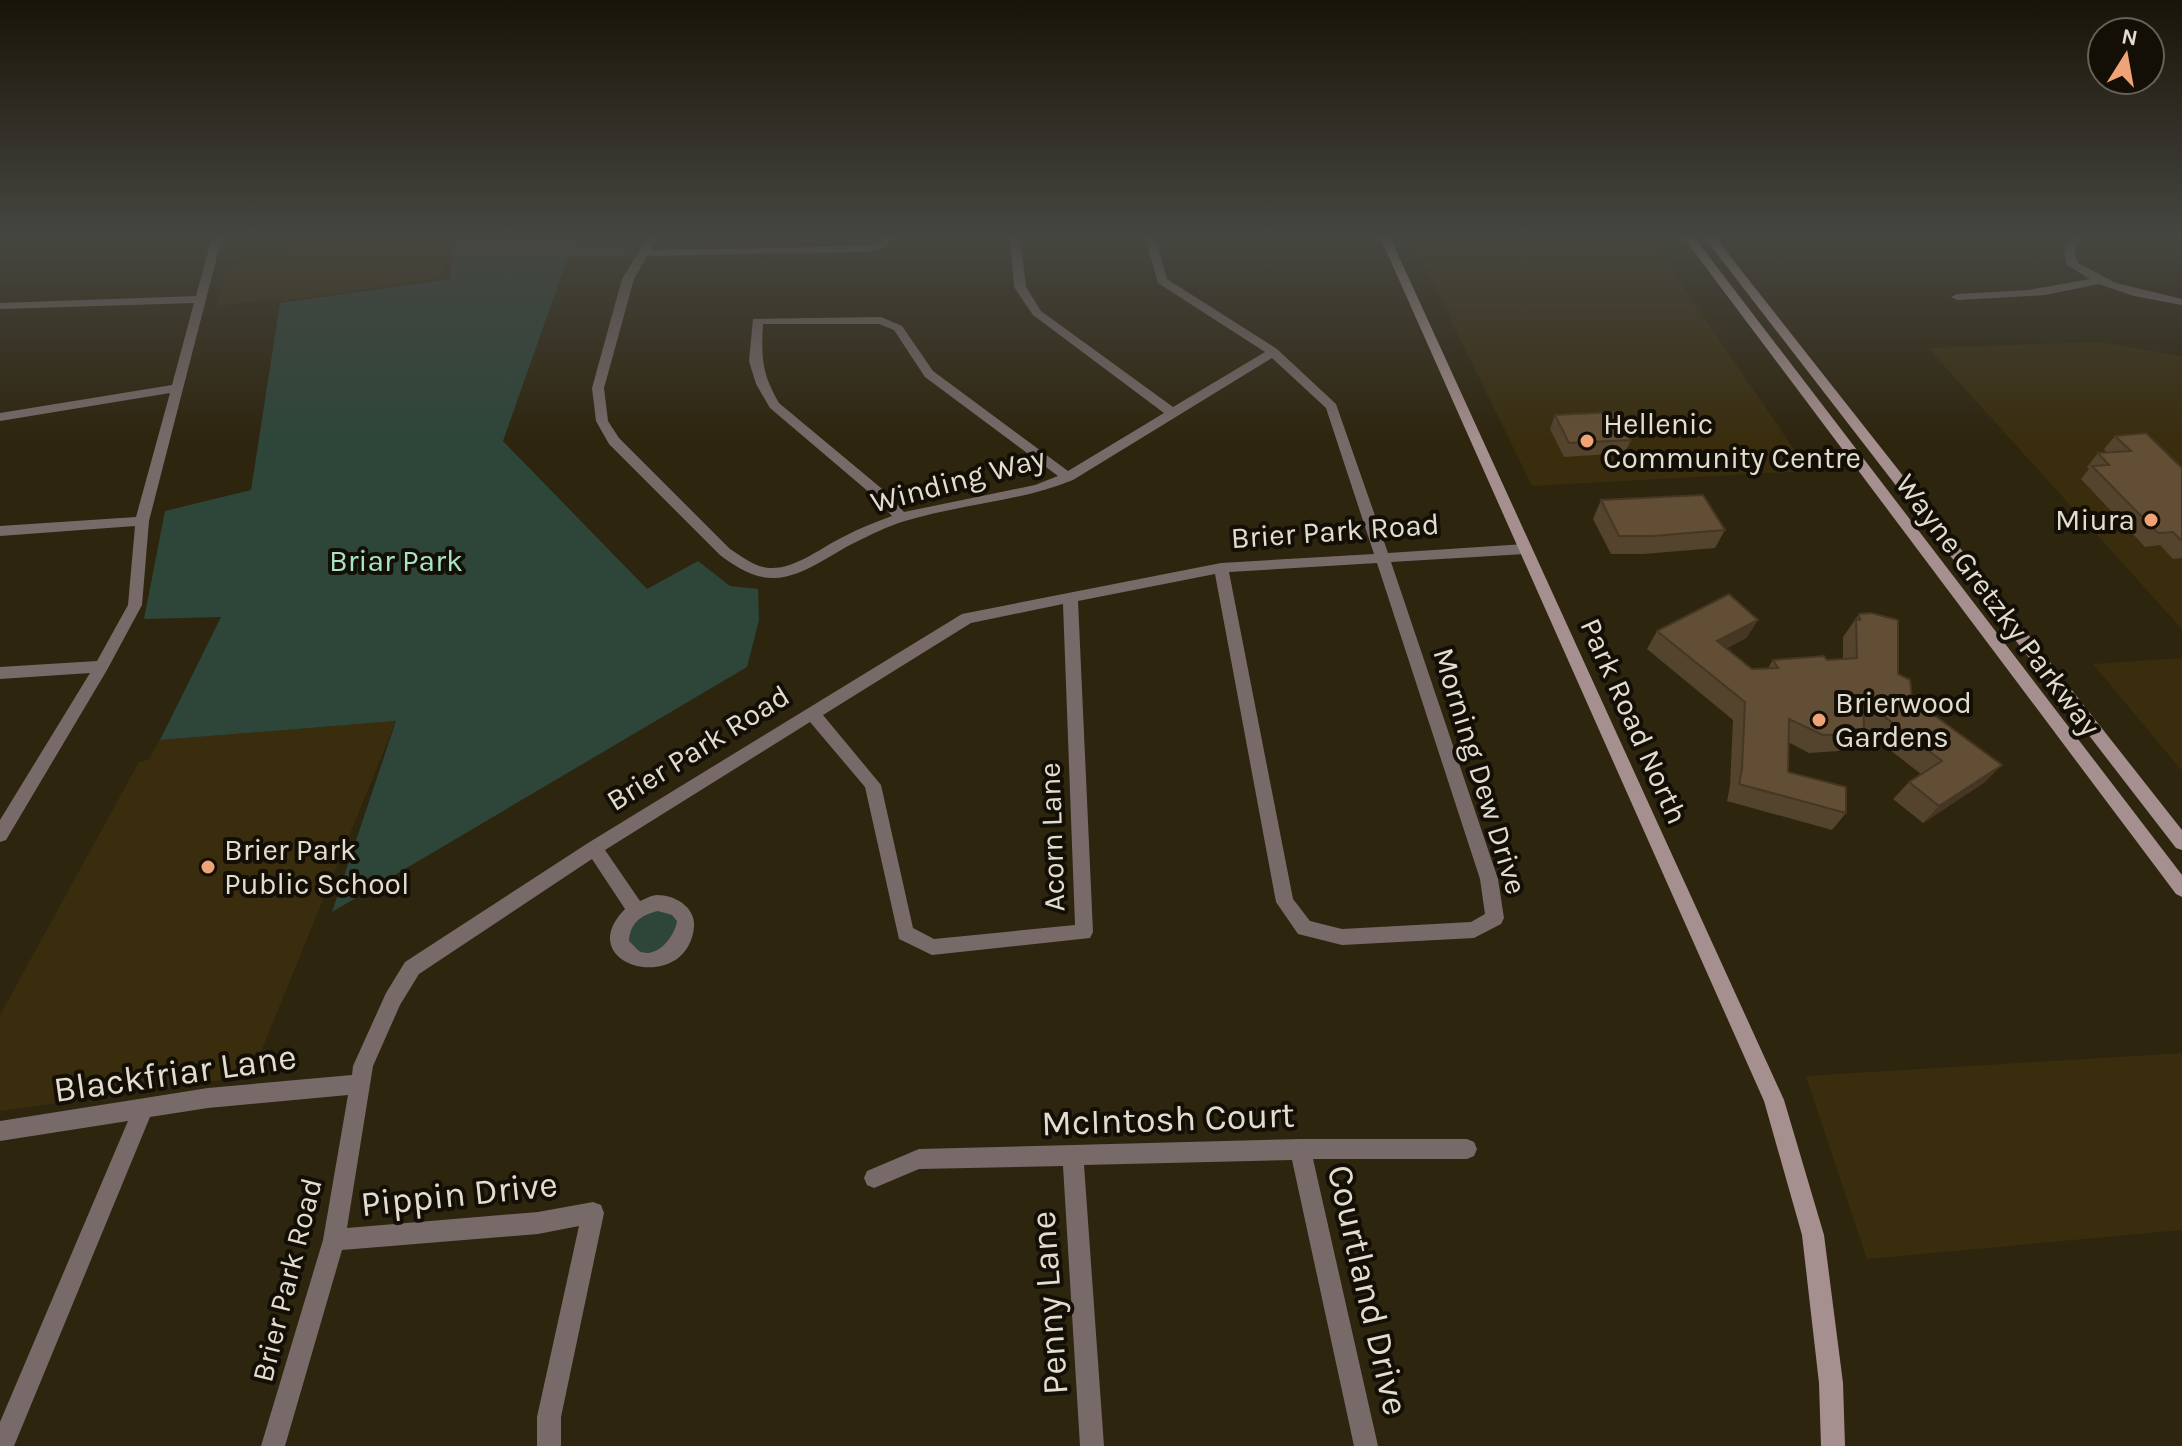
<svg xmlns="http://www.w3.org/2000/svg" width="2182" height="1446" font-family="Karla,sans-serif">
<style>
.built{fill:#392d0e}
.green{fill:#2e4539}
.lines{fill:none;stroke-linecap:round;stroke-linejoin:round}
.street{fill:#786a69;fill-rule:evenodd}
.secondary{fill:#a6908f;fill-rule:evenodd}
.wall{fill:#54432d}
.shaded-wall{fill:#453724}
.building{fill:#624e34;stroke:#453724;stroke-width:2}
.poi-dot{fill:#efa377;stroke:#130f06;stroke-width:3}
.labels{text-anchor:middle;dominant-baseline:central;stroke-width:8;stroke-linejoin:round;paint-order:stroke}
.poi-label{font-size:30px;fill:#e3ddcf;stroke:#130f06;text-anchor:start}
.street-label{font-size:30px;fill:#e3ddcf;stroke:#130f06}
.park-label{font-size:30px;fill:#a6e4c3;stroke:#130f06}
.near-street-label{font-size:36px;fill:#e3ddcf;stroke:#130f06}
</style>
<rect width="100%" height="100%" fill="#2e250e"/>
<g class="built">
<path d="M447,237L445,278L282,301L281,298L217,306L227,269L321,238Z"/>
<path d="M1410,237H1649L1809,471L1532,486Z"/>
<path d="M2100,342L2182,356V629L1928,348Z"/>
<path d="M2182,658V771L2093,664Z"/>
<path d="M396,721L251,1076L0,1111V1015L139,762L148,760L160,740Z"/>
<path d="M2182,1053V1230L1867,1259L1806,1076Z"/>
</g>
<g class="green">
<path d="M452,237H584L581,244L636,247L629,258L568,257L503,441L647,589L698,561L730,586L758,589L759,620L747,667L332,912L396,721L160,740L221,617L144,619L165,511L251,490L280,303L450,279Z"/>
<path d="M654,910L670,912L679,922L677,935L653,954L638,953L629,944C628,923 637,920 654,910Z"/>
</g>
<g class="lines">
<g class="street">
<path d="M212,237H222L149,521L142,605L107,670L6,840L0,842V820L90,673L0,679V667L97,661L128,605L135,526L0,536V526L136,517L170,393L0,421V413L172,385L194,303L0,309V303L196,296Z"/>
<path d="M648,237H658L651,250L866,246L878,243L883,237H894L886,247L866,252L647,256L634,279L604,388L608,421L619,438L730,549C743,557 754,567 769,568C795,570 823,546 845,536C860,528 876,522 892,516L877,499L770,408L756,384L749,361L753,319L881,317L902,326L933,371L1068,471L1164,413L1033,315L1014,287L1010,237H1020L1026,287L1041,311L1173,407L1265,352L1158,283L1145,237H1155L1167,279L1277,349L1336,404L1388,553L1525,544L1532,549L1525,554L1391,562L1498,879L1504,918L1501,924L1474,938L1342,945L1298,934L1276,902L1215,574L1078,601L1093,932L1090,938L932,955L899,939L865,787L810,722L605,850L640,901C645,899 652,895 657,895C676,895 696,908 694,927C687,997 569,966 625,909L592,859L419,974L400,1005L373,1066L347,1228L538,1212L593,1202L601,1205L604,1213L561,1417V1446H537V1417L579,1226L538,1234L342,1250L285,1446H261L323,1240L348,1095L208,1108L150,1117L14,1446H0V1422L128,1121L0,1141V1121L208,1088L352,1075L353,1066L386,993L405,962L588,843L962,614L1221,563L1374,554L1326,408L1272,358L1073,480C1019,502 961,504 905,521C888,526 870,535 854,543C830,555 804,576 776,578C754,579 736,567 720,555L609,444L596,421L592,388L622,279ZM763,324H879L894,330L925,377L1058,476L1035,485L904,512L887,493L779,403C762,373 761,358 763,324ZM1377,563L1480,879L1485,914L1471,922L1342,929L1310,921L1293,899L1229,572ZM1063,604L1075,925L934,939L913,928L881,785L823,715L971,623ZM658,911L672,915L677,921C675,936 657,960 639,951C638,950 630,942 629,941C630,923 641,915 658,911Z"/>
<path d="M2073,237H2083L2074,251L2078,263L2116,283L2182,299V305L2134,296L2099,284L2045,295L1957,300L1951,297L1957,294L2028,290L2090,279L2067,265L2064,251Z"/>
<path d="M1300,1139H1467L1474,1142L1477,1149L1474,1156L1467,1159H1313L1378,1446H1354L1292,1160L1084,1165L1104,1446H1080L1063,1166L919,1169L874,1188L867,1185L864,1178L867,1171L919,1149Z"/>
</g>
<g class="secondary">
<path d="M1380,237H1390L1784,1100L1824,1235L1843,1383L1845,1446H1821L1819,1383L1802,1235L1764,1101Z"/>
<path d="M1683,237H1694L2182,875V897L2176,894Z"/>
<path d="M1704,237H1715L2182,830V850L2176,848Z"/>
</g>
</g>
<g class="wall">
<path d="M1555,415L1631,440L1625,453L1564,457L1550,429Z"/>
<path d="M2115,436L2182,468V558L2173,559L2160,545L2145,547L2081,479L2089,469L2087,467L2098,453H2107L2104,449Z"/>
<path d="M1601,500L1725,530L1715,548L1644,554H1611L1593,519Z"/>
<path d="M1859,614L1898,674L1912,699L1985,782L1923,823L1893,799L1909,782L1921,774L1863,729L1850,746H1843L1839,751L1809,753L1788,742V772L1846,813L1832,830L1727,801L1730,786L1733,720L1647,649L1657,631L1758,620L1746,638L1727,648L1752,669L1768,668L1773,660H1827L1843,659V637Z"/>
</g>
<g class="shaded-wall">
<path d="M1758,620L1746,638L1707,659L1717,641Z"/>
<path d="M2002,765L1985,782L1923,823L1939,806Z"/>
</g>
<g class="building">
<path d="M1615,412L1631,440L1569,443L1555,415Z"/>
<path d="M2146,433L2182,468V541L2173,532L2158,533L2092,466L2109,465L2098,453L2131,451L2115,436Z"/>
<path d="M1703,495L1725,530L1653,536H1619L1601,500Z"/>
<path d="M1729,594L1758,620L1717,641L1752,669L1778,668L1773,660L1824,656L1827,660L1857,658L1856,619L1860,620L1859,614L1871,613L1898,620V674L1910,680L1912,699L2002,765L1939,806L1909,782L1942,761L1863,700L1864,729H1851L1853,734L1823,735L1789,719L1788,772L1846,787V813L1739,784L1742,769L1745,702L1657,631Z"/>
</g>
<linearGradient id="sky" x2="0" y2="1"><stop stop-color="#191408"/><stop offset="0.54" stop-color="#464641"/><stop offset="1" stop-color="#464641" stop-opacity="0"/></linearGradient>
<rect width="2182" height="440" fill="url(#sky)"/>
<g class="poi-dot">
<circle cx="1587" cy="441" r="8"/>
<circle cx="2151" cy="520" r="8"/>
<circle cx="1819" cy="720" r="8"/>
<circle cx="208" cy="867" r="8"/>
</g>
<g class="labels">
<g class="poi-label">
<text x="1603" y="424">Hellenic<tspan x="1603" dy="34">Community Centre</tspan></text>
<text x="2135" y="520" text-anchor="end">Miura</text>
<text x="1835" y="703">Brierwood<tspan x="1835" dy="34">Gardens</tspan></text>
<text x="224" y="850">Brier Park<tspan x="224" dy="34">Public School</tspan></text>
</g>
<g class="street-label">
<text transform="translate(958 480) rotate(-15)">Winding Way</text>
<text transform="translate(1335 531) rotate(-4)">Brier Park Road</text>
<text transform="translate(1998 605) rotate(53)">Wayne Gretzky Parkway</text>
<text transform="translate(1634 721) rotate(66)">Park Road North</text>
<text transform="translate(698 748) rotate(-32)">Brier Park Road</text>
<text transform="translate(1480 771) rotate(73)">Morning Dew Drive</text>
<text transform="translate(1052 837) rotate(-92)">Acorn Lane</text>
<text transform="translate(287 1280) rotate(-76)">Brier Park Road</text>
</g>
<g class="park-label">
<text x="396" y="561">Briar Park</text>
</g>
<g class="near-street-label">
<text transform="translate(175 1073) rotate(-8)">Blackfriar Lane</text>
<text transform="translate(1168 1119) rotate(-2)">McIntosh Court</text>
<text transform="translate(459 1194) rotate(-6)">Pippin Drive</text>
<text transform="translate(1368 1290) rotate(77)">Courtland Drive</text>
<text transform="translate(1049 1303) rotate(-94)">Penny Lane</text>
</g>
</g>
<g transform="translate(2126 56) rotate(11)"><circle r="38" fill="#130f06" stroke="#666156" stroke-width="2"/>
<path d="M0-6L14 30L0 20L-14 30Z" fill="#efa377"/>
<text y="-12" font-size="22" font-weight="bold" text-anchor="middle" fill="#e3ddcf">N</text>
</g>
</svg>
